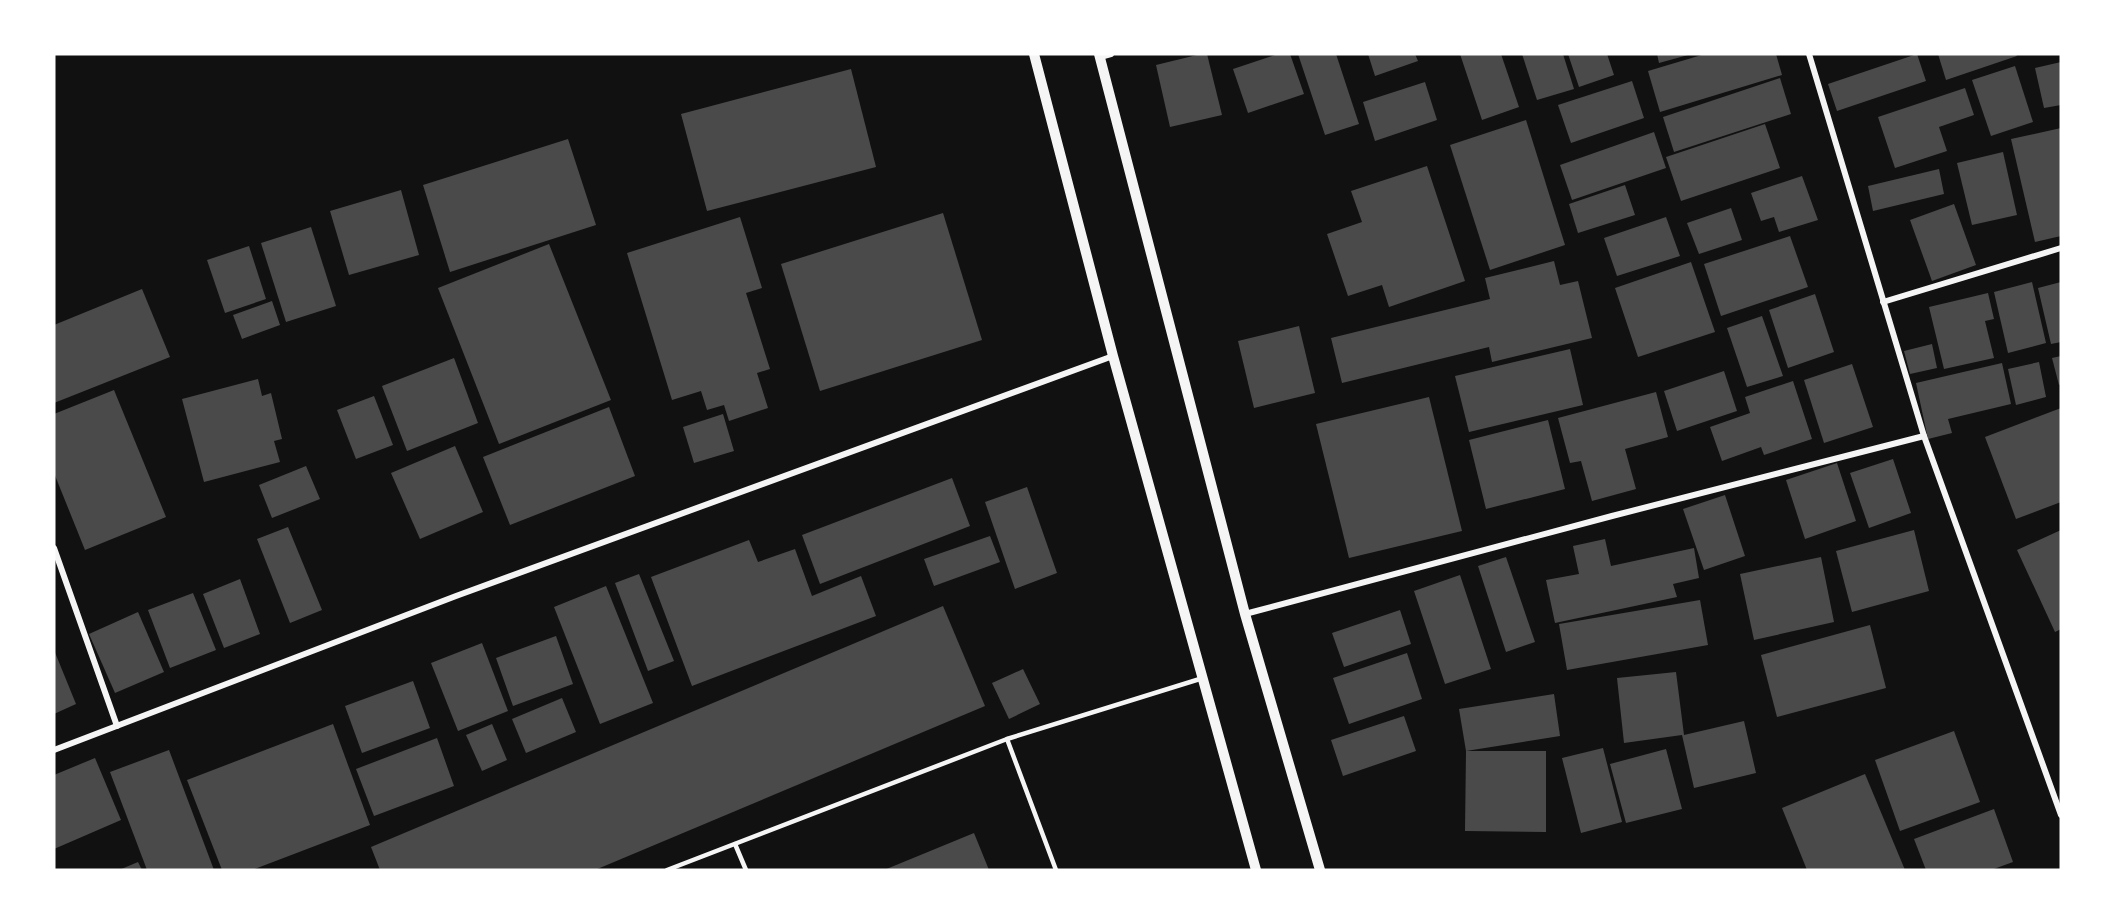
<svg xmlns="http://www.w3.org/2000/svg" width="2115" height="924" font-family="'Space Grotesk',sans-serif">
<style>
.building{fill:#4a4a4a}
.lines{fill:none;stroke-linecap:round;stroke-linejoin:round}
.service{stroke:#f5f5f5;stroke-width:4.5}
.minor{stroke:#f5f5f5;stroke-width:6}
.tertiary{stroke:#f5f5f5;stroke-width:10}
</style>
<rect width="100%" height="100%" fill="#111"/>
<g class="building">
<path d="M1201,54H1207L1222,115L1170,127L1156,65Z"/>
<path d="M1278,54H1290L1304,94L1248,113L1233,69Z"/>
<path d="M1298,54H1336L1359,124L1325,135Z"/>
<path d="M1368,54H1415L1418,61L1375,76Z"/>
<path d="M1460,54H1501L1519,107L1482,120Z"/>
<path d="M1522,54H1563L1574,89L1537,100Z"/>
<path d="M1568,54H1607L1614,75L1579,87Z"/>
<path d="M1657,54H1688V55L1659,63Z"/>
<path d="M1705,54H1776L1782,75L1660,112L1648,71Z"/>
<path d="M1917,54L1926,81L1837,111L1828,84Z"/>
<path d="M1938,54H2016L2017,56L1946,80Z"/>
<path d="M2061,62V105L2044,108L2035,68Z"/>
<path d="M2015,66L2033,122L1991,136L1972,80Z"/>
<path d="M851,69L876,167L707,211L681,114Z"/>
<path d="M1780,78L1791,114L1674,152L1663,117Z"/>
<path d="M1632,81L1644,118L1571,143L1558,105Z"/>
<path d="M1425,82L1437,120L1375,141L1363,102Z"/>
<path d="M1965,88L1974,115L1939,127L1947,151L1895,168L1878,117Z"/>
<path d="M1526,120L1565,245L1490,270L1450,145Z"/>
<path d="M1765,124L1780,168L1681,201L1666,157Z"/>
<path d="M2061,128V236L2035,242L2011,139Z"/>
<path d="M1654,132L1666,168L1572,200L1560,165Z"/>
<path d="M568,139L596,225L450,272L423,185Z"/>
<path d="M2003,152L2017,215L1972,225L1957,163Z"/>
<path d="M1427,166L1465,281L1389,307L1382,285L1348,296L1327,234L1362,222L1351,191Z"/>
<path d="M1939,169L1944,194L1873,211L1868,186Z"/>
<path d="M1802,176L1818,220L1779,232L1774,217L1761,221L1751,193Z"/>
<path d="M1625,185L1635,215L1578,233L1569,204Z"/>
<path d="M401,190L419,255L349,275L330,211Z"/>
<path d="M1954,204L1976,265L1932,281L1910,220Z"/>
<path d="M1731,208L1742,240L1699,254L1687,223Z"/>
<path d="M943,213L982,340L820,391L781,264Z"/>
<path d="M740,217L762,288L746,293L770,369L757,373L768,408L729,421L724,405L707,410L701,391L672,400L627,253Z"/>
<path d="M1666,217L1680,256L1617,276L1604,238Z"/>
<path d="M311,227L336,306L286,322L261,243Z"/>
<path d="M1790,236L1808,287L1721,316L1704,264Z"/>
<path d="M549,244L611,400L499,444L438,288Z"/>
<path d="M249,246L266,299L225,313L207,260Z"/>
<path d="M1554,261L1560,285L1578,281L1592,338L1492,362L1489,347L1342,383L1331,338L1490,299L1485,278Z"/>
<path d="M1691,262L1715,332L1638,357L1615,288Z"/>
<path d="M2032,282L2046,343L2008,353L1994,292Z"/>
<path d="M2061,282V342L2051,344L2038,288Z"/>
<path d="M142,289L170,357L54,403V325Z"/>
<path d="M1988,293L1994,319L1985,321L1994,358L1944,369L1929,307Z"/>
<path d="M1815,294L1834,352L1788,368L1769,310Z"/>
<path d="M272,301L280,325L242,339L233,315Z"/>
<path d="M1762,316L1783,376L1747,387L1727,328Z"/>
<path d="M1299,326L1315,393L1254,408L1238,341Z"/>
<path d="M1932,344L1937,368L1910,374L1904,351Z"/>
<path d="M1570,349L1583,405L1469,432L1455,376Z"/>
<path d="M2061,356V384L2059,385L2052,358Z"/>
<path d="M454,358L478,423L407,451L382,386Z"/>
<path d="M2039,362L2046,397L2016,405L2008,369Z"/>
<path d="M2002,363L2011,404L1948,419L1952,433L1928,439L1916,383Z"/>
<path d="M1852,364L1873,427L1824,443L1804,380Z"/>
<path d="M1724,371L1737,411L1677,431L1664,391Z"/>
<path d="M258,379L262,396L271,393L282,439L274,441L280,462L204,482L182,399Z"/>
<path d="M1793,381L1812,439L1764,455L1761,447L1722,461L1710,427L1750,413L1745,397Z"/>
<path d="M114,390L166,517L85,550L54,473V414Z"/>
<path d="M1656,392L1668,437L1625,449L1636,489L1592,501L1581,461L1570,463L1558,418Z"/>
<path d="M374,396L393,445L356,459L337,410Z"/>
<path d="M1429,397L1462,531L1349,558L1316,424Z"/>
<path d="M609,407L635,476L510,525L483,457Z"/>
<path d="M2061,408V502L2016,519L1985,437Z"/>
<path d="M723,414L734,451L694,463L683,427Z"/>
<path d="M1548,420L1565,489L1486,509L1469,440Z"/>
<path d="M455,446L483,512L420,539L391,473Z"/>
<path d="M1893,459L1911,513L1869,528L1850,473Z"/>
<path d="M1837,463L1856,521L1805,539L1786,480Z"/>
<path d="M306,466L320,499L272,518L259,485Z"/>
<path d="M952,478L970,526L820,584L802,535Z"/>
<path d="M1027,487L1057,573L1015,589L985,502Z"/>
<path d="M1725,495L1745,556L1704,570L1683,509Z"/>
<path d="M288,527L322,610L290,623L257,539Z"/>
<path d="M1914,530L1929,591L1852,612L1836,551Z"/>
<path d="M2061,530V629L2055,632L2017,550Z"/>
<path d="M990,536L1000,562L934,586L924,559Z"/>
<path d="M1605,539L1611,566L1694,548L1699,578L1673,584L1677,597L1555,623L1546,580L1579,574L1573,546Z"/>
<path d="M749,540L758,562L795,549L812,596L861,576L876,616L692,686L651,577Z"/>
<path d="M1506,557L1535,642L1506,652L1478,566Z"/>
<path d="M1821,557L1834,622L1754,640L1740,574Z"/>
<path d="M639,574L674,661L648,671L615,583Z"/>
<path d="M1460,575L1491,669L1445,684L1414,591Z"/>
<path d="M240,579L260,634L224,648L203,594Z"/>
<path d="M606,586L653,703L600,724L554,607Z"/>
<path d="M193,593L216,650L170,668L148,610Z"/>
<path d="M1700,600L1708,645L1567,670L1559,624Z"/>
<path d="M943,606L985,706L595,870H380L371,847Z"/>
<path d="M1400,610L1411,644L1344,667L1332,633Z"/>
<path d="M138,612L164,672L115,693L89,634Z"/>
<path d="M1870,625L1886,688L1777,717L1761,655Z"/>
<path d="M556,636L573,684L513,706L496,658Z"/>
<path d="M482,643L508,711L458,731L431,663Z"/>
<path d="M54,650L76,704L54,714Z"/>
<path d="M1407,653L1422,699L1349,724L1333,678Z"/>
<path d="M1023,669L1040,704L1009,719L992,683Z"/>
<path d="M1676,672L1684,735L1744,721L1756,773L1694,788L1682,735L1624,743L1617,678Z"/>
<path d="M413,681L430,728L362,753L345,706Z"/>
<path d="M1554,694L1560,736L1466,751L1459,709Z"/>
<path d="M562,698L576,732L526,753L512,719Z"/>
<path d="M1404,716L1416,751L1343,776L1331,740Z"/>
<path d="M333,724L370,825L252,870H222L187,780Z"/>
<path d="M492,724L507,760L482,771L466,735Z"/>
<path d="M1954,731L1980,802L1900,831L1875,760Z"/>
<path d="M437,738L454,786L374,816L356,769Z"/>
<path d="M1603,748L1622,822L1581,833L1562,758Z"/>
<path d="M1666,749L1682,809L1626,823L1610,764Z"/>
<path d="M169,750L214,870H147L110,772Z"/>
<path d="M1466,751H1546V832L1465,831Z"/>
<path d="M95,758L121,820L54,849V775Z"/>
<path d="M1865,774L1905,870H1807L1782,808Z"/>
<path d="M1994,809L2013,862L1991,870H1926L1914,839Z"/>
<path d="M974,833L989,870H884Z"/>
<path d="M138,862L142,870H119Z"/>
</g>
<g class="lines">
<g class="service">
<path d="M1007,739L1056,870"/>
<path d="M735,844L746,870"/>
<path d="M667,870L1007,739L1203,678"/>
</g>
<g class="minor">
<path d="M1809,54L1924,436L2061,815"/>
<path d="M1100,57L1111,54"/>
<path d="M1883,302L2061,248"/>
<path d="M54,548L117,726"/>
<path d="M1245,614L1612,516L1924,436"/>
<path d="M54,750L456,596L1113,356"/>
</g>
<g class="tertiary">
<path d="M1034,54L1113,356L1256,870"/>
<path d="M1099,54L1245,614L1320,870"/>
</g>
</g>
<rect width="2115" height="924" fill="none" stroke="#ffffff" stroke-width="111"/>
</svg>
